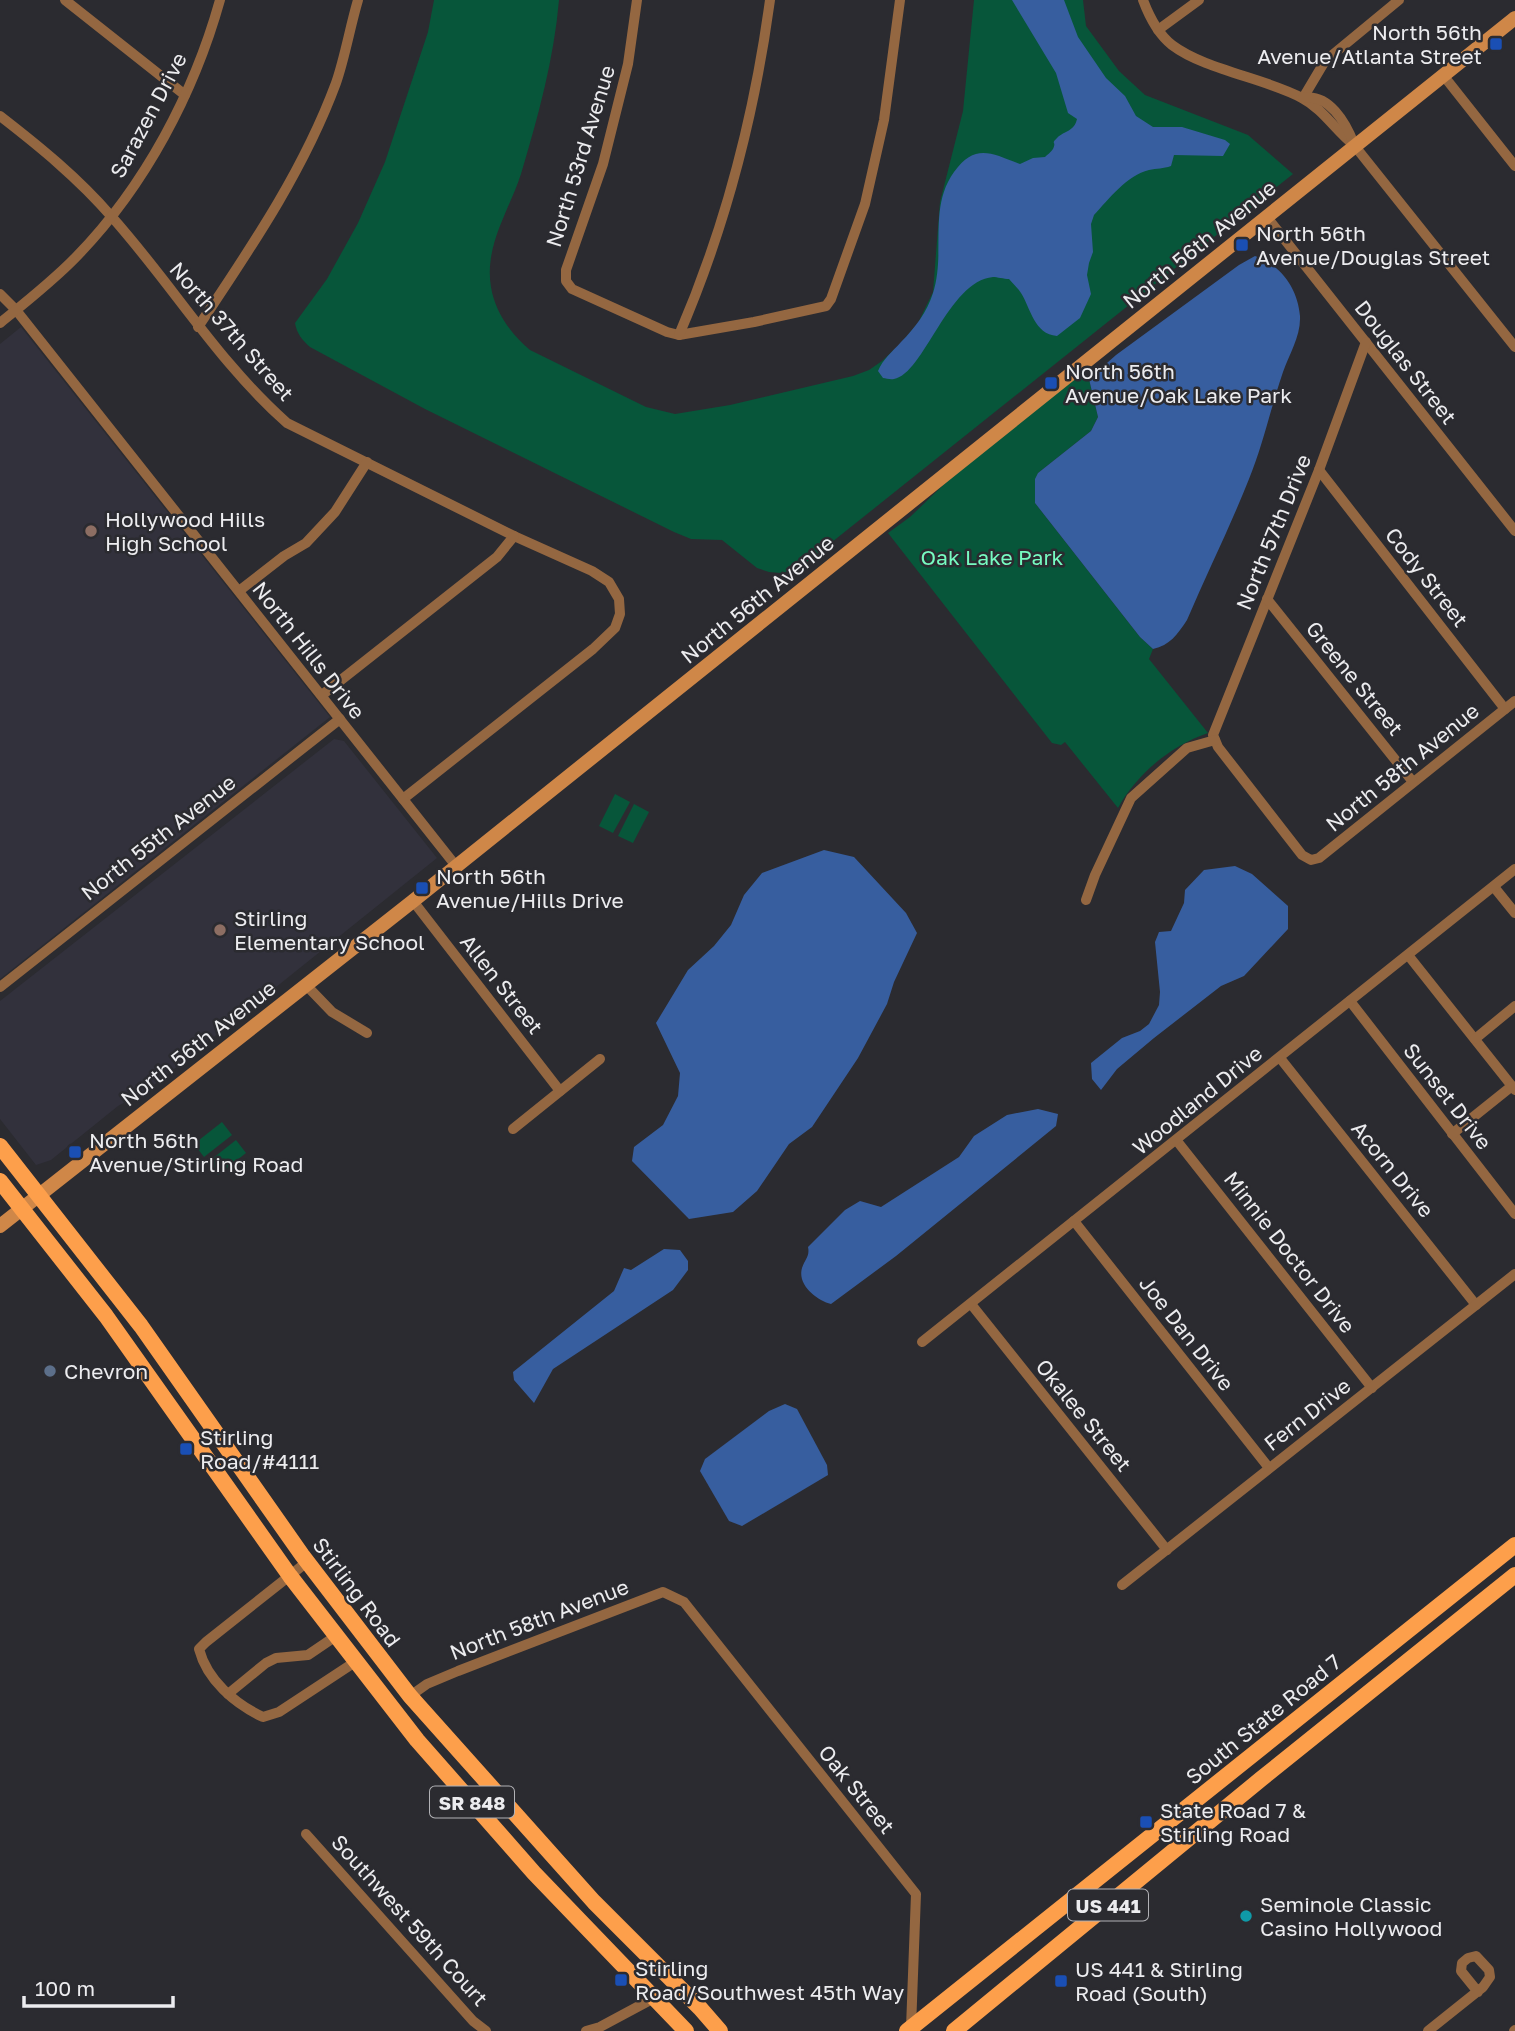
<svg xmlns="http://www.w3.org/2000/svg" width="1515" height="2031" font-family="'Golos Text',sans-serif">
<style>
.built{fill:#32313c}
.green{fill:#07563a}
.water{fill:#375e9f}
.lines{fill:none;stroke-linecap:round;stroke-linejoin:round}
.street{stroke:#946741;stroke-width:10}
.secondary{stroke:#cf8748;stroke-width:14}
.primary{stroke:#fd9f4b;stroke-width:16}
.transit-dot{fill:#1a4fb4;stroke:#2b2b30;stroke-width:2.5}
.education-dot{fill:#8d6e63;stroke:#2b2b30;stroke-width:2.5}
.service-dot{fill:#5c6f8a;stroke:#2b2b30;stroke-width:2.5}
.culture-dot{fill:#0f9aa8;stroke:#2b2b30;stroke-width:2.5}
.labels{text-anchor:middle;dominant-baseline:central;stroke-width:5;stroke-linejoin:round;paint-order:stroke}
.shield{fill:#2b2b30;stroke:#b2b2b6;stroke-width:2}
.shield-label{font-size:19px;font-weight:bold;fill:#ececef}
.poi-label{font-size:21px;fill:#ececef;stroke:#2b2b30;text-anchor:start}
.street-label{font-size:21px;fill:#ececef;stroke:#2b2b30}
.park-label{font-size:21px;fill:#76fbc1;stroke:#2b2b30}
</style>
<rect width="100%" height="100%" fill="#2b2b30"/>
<g class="built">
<path d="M21,327L330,717L0,979V344Z"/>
<path d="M334,739L344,741L437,858L149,1089L118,1106L51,1160L36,1165L0,1119V1001Z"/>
</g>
<g class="green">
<path d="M434,0H559C554,59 538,117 521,174C509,211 484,246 491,287C495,312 511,334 530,350L646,407L675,414L730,405L853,376L869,370L882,361L901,343L918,323L933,292L940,202L963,111L974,0H1083L1086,26L1119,71L1145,95L1248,135L1293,174L807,562L794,570L781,573L769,572L757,568L722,540L691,539L674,532L425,409L310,347C302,340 297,334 295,323L327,279L358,223L385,162L428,32Z"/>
<path d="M1082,370L1089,379L1098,417L1091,431L1038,473L1035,503L1140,637L1153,649L1149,659L1208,733C1170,746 1137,774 1118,808L1065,742L1061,745L1052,743L888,533L910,517L960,469Z"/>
<path d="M615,794L630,802L613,833L599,826Z"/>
<path d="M634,804L649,812L633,843L618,836Z"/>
<path d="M222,1122L232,1135L204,1157L194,1144Z"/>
<path d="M236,1140L246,1153L218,1175L208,1162Z"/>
</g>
<g class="water">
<path d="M1012,0H1064L1078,37L1106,78L1125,96L1136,116L1153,127H1182L1225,140L1230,144L1223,156L1174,155L1171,166C1163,169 1157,168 1149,170C1127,175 1109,199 1094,215L1091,224L1093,252L1089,263L1087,275L1091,294L1080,318L1057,336C1034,334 1031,309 1021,293C1018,288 1013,284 1009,279C1004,279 997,277 993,277C948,281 924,374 894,379C890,380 886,378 883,378L878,371C883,359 892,352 901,342C915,328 927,312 933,293C946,253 928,208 954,172C975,143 991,153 1020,164L1033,158L1045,157C1047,155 1051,152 1053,149C1057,140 1050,145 1057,138C1065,130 1074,132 1077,119L1068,113L1056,73Z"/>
<path d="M1255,256C1281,265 1298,289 1300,316C1301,336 1289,355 1283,372C1271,407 1263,445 1249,479C1230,527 1207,573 1187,620C1177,635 1170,645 1153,649L1140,637L1035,503V479L1038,473L1091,431L1098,417L1089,379L1116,355L1239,265Z"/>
<path d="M824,850L854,857L906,913L917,933L894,982L887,1004L858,1058L812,1127L789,1144L757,1191L733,1212L689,1219L632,1161L634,1147L663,1125L678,1096L680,1073L656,1023L688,970L714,946L731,925L744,895L762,873Z"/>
<path d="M1235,866L1252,874L1288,906V929L1244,976L1221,986L1154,1038L1117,1069L1101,1090L1092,1079L1091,1063L1122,1038L1140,1031L1149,1024L1159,1005L1160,992L1155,942L1159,932L1171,931L1184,903L1185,890L1204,870Z"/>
<path d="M1038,1109L1058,1114L1056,1126L896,1256L831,1304C817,1300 797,1285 802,1268C805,1259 810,1256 808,1247L845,1210L860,1201L881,1207L959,1157L974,1136L1007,1115Z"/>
<path d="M664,1249L680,1250L688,1261V1270L673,1290L553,1369L534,1403L514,1380L513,1372L614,1291L624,1268L631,1270Z"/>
<path d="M785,1404L797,1409L827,1465L828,1475L742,1526L729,1521L700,1471L705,1459L769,1411Z"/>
</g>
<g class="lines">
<g class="street">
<path d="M65,0L185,95"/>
<path d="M637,0L628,64L603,164L566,270V281L572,289L667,332L679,335L754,322L826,306L831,299L865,204L884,120L900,0"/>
<path d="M1143,0C1149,16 1158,34 1172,45C1205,70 1265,78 1302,98C1323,109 1336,131 1354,145L1515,347"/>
<path d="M1158,30L1199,0"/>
<path d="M1443,75L1515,166"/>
<path d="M1303,98L1325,61L1399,0"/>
<path d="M1303,98C1329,93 1346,123 1354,144"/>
<path d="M0,116C40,147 78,178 111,216C172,284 218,362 287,423L514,536L592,571L609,582L619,599L620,614L615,628L593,649L403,799"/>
<path d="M1266,216L1515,531"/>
<path d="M0,294L16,310L456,866"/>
<path d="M0,323C26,302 54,280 77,256C145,186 194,93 220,0"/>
<path d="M198,327C250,249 303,172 336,83C345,57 350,27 358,0"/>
<path d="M679,335C726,226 754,118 770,0"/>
<path d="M1366,342L1319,470L1213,735L1218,747L1302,855L1311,860L1319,858L1515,701"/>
<path d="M1319,470L1505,709"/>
<path d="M239,591L284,556L306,543L335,512L367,462"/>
<path d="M1267,599L1413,782"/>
<path d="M322,695L497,557L514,536"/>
<path d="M1494,887L1515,913"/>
<path d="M1086,900L1095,875L1131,798L1187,748L1215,740"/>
<path d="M413,901L560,1091"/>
<path d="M1408,955L1515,1090"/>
<path d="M306,985L332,1012L367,1033"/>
<path d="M0,987L340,719"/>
<path d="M1350,1001L1515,1214"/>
<path d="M1475,1039L1515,1006"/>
<path d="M1280,1058L1476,1305"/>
<path d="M513,1129L600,1059"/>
<path d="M1452,1134L1512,1086"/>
<path d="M1177,1141L1372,1388"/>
<path d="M1074,1221L1269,1468"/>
<path d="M971,1304L1167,1550"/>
<path d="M922,1342L1515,869"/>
<path d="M307,1562L206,1642L199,1649C207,1680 235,1704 263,1717L279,1712L355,1662"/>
<path d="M1122,1585L1515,1274"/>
<path d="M228,1694L266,1663L276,1658L308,1655L336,1636"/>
<path d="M410,1696L427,1684L458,1671L663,1592L684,1602L916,1894L911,2028"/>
<path d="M306,1834L473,2021L486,2031"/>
<path d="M586,2031L600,2027L654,1998"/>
<path d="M1428,2031L1483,1987L1490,1977L1489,1970L1476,1956L1468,1958L1462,1963L1461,1971L1478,1992"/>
<path d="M1514,2031L1515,2030"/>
</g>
<path class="secondary" d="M0,1226L413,901L1515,18"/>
<g class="primary">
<path d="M0,1146L141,1326L302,1555L410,1696L594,1902L700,2008L720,2031"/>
<path d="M0,1181L106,1316L290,1576L417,1740L534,1873L686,2031"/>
<path d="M907,2031L1515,1545"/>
<path d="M954,2031L1261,1779L1515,1575"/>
</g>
</g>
<g class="transit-dot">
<rect x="1489" y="37" width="14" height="14" rx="3.5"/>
<rect x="1235" y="238" width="14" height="14" rx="3.5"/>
<rect x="1044" y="376" width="14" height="14" rx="3.5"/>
<rect x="415" y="881" width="14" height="14" rx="3.5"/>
<rect x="68" y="1145" width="14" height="14" rx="3.5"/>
<rect x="179" y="1442" width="14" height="14" rx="3.5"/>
<rect x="1139" y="1815" width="14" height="14" rx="3.5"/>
<rect x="614" y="1973" width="14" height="14" rx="3.5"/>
<rect x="1054" y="1974" width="14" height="14" rx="3.5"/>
</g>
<g class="education-dot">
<circle cx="91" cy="531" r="7"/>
<circle cx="220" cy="930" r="7"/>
</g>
<circle class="service-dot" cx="50" cy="1371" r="7"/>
<circle class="culture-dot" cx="1246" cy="1916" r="7"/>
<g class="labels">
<g class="shield">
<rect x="430" y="1786.5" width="84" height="31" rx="5"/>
<rect x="1068" y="1889.5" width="80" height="31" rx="5"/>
</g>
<g class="shield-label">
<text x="472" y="1802">SR 848</text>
<text x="1108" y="1905">US 441</text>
</g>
<g class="poi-label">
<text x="1482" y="32" text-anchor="end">North 56th<tspan x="1482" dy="24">Avenue/Atlanta Street</tspan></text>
<text x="1256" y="233">North 56th<tspan x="1256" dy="24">Avenue/Douglas Street</tspan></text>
<text x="1065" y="371">North 56th<tspan x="1065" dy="24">Avenue/Oak Lake Park</tspan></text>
<text x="105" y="519">Hollywood Hills<tspan x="105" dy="24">High School</tspan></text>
<text x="436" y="876">North 56th<tspan x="436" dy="24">Avenue/Hills Drive</tspan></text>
<text x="234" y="918">Stirling<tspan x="234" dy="24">Elementary School</tspan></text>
<text x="89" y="1140">North 56th<tspan x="89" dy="24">Avenue/Stirling Road</tspan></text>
<text x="64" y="1371">Chevron</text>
<text x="200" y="1437">Stirling<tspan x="200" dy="24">Road/#4111</tspan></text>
<text x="1160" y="1810">State Road 7 &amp;<tspan x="1160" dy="24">Stirling Road</tspan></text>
<text x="1260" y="1904">Seminole Classic<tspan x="1260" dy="24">Casino Hollywood</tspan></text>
<text x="635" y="1968">Stirling<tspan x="635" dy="24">Road/Southwest 45th Way</tspan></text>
<text x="1075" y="1969">US 441 &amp; Stirling<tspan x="1075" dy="24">Road (South)</tspan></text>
</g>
<g class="street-label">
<text transform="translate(148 115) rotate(-62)">Sarazen Drive</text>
<text transform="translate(580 156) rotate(-73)">North 53rd Avenue</text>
<text transform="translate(1199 244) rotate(-39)">North 56th Avenue</text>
<text transform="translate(232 331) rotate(49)">North 37th Street</text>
<text transform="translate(1406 362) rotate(52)">Douglas Street</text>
<text transform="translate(1273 532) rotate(-68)">North 57th Drive</text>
<text transform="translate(1427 577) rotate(52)">Cody Street</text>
<text transform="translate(757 599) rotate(-39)">North 56th Avenue</text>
<text transform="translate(309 650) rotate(52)">North Hills Drive</text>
<text transform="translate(1355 678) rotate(51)">Greene Street</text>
<text transform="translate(1402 767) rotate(-39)">North 58th Avenue</text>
<text transform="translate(158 837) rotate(-38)">North 55th Avenue</text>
<text transform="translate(502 984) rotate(52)">Allen Street</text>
<text transform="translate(198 1043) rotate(-38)">North 56th Avenue</text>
<text transform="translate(1448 1096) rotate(52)">Sunset Drive</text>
<text transform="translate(1197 1100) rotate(-39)">Woodland Drive</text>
<text transform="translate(1393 1169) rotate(51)">Acorn Drive</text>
<text transform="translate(1290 1252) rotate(52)">Minnie Doctor Drive</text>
<text transform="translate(1187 1333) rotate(52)">Joe Dan Drive</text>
<text transform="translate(1307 1414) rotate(-38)">Fern Drive</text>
<text transform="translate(1084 1415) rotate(51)">Okalee Street</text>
<text transform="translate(357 1592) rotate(53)">Stirling Road</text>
<text transform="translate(539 1619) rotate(-21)">North 58th Avenue</text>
<text transform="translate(1263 1719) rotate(-39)">South State Road 7</text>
<text transform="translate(857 1789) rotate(51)">Oak Street</text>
<text transform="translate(410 1920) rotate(48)">Southwest 59th Court</text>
</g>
<g class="park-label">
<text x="992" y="557">Oak Lake Park</text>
</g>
</g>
<path d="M24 1996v10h149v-10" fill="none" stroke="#ececef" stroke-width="3.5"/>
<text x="35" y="1996" font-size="21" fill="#ececef" stroke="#2b2b30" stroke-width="5" paint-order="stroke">100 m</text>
</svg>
